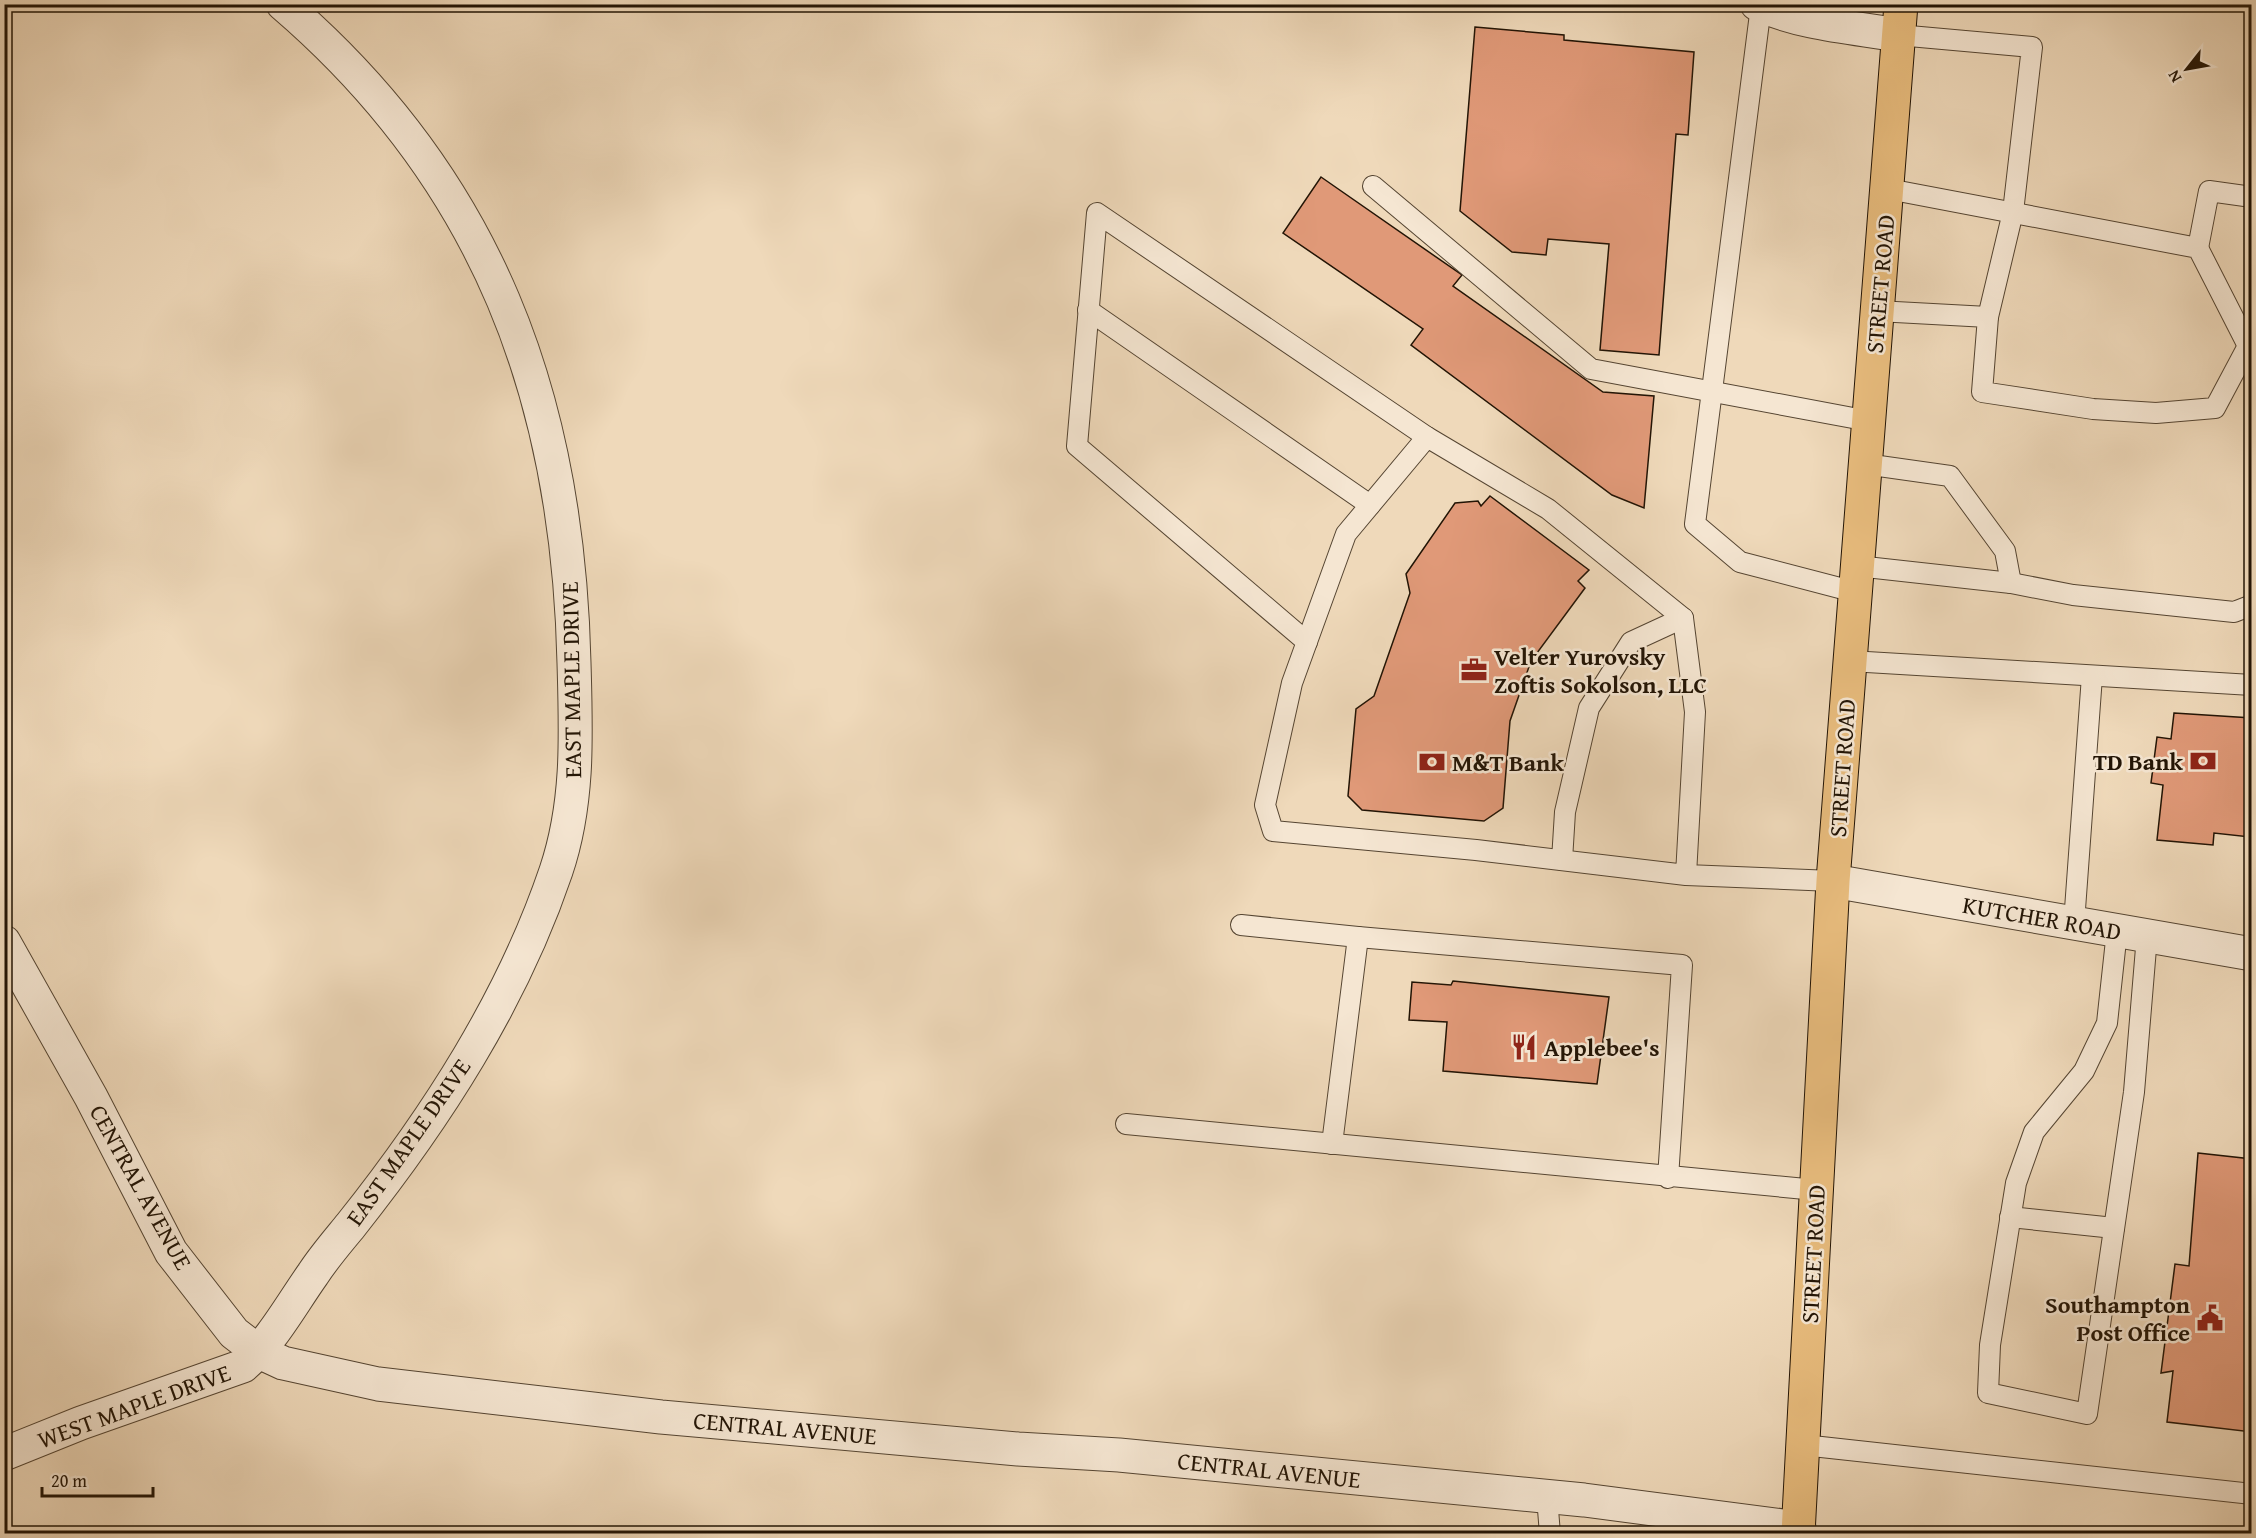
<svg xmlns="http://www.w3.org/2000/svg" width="2256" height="1538" font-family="'Gentium Book Plus',serif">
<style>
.building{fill:#e09978;stroke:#221405;stroke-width:1.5}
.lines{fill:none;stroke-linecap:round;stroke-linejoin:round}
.service-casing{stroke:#554532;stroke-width:22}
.minor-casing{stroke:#554532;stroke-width:35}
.primary-casing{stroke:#221405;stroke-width:35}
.service{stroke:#f5e6d2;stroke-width:20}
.minor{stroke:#f5e6d2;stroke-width:33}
.primary{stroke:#e8bc7d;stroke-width:33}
.labels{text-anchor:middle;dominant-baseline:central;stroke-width:5;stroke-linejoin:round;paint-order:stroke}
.street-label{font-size:24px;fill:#221405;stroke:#f5e6d2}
.poi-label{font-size:24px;font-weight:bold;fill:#221405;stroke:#f5e6d2;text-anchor:start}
</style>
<rect width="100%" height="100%" fill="#efd9ba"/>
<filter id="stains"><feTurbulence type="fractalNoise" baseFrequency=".00333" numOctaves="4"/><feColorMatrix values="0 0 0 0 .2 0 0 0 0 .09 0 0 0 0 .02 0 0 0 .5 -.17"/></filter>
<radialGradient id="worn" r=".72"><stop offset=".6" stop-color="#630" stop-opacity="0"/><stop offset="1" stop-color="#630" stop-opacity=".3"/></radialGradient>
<g class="building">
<path d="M1475,27L1564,35V40L1694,52L1688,135L1676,134L1659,355L1600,350L1609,244L1548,239L1546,255L1512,252L1460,211Z"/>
<path d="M1321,177L1462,275L1453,286L1603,392L1654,396L1644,508L1612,495L1411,345L1423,329L1283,233Z"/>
<path d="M1490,496L1589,570L1578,581L1585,588L1531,661L1510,721L1503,808L1484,821L1362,810L1348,796L1356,709L1374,696L1410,593L1406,574L1455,503L1478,501L1481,506Z"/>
<path d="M2174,713L2252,718L2250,837L2214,833L2213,845L2157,840L2163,785L2151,783L2157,737L2171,739Z"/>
<path d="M1453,981L1609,997L1597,1084L1443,1071L1447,1022L1409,1020L1412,982L1451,985Z"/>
<path d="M2198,1153L2252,1159V1432L2167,1422L2173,1371L2161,1373L2175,1264L2189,1266Z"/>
</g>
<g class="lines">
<g class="service-casing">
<g id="service">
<path d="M1761,6L1695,524L1740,562L1855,592"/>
<path d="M1898,35L2032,47L2013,212L1988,317"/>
<path d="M1373,186L1591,369L1869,421"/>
<path d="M1888,189L2198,248L2248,346"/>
<path d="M2198,248L2209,191L2252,197"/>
<path d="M1088,310L1370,505"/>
<path d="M1877,311L1988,317L1982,392L2093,409L2156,413L2215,408L2248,346L2252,347"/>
<path d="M1865,464L1950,476L2005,551L2011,583"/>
<path d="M1857,566L2011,583L2073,595L2234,612L2252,605"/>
<path d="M1307,642L1077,446L1097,213L1427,437"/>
<path d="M1850,661L2252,685"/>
<path d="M1562,860L1565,812L1589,708L1631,642L1683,618"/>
<path d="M1686,875L1695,712L1683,618L1548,509L1427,437L1346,534L1292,683L1265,805L1273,831L1476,850L1686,875L1833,881"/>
<path d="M2074,923L2092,676"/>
<path d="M1241,925L1358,937L1332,1144"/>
<path d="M2117,931L2107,1023L2084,1071L2034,1132L2016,1183L1990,1345L1988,1393L2087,1414L2134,1092L2147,936"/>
<path d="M1358,937L1682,965L1668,1178"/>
<path d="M1126,1124L1816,1190"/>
<path d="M2010,1217L2114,1228"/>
<path d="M1803,1445L2252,1494"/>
<path d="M1547,1497L1550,1534"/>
</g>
</g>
<g class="minor-casing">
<g id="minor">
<path d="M1757,4C1802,24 1850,27 1898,35"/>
<path d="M1833,881L2252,954"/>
<path d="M4,942L91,1097L171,1252L234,1333L259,1352L283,1363L378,1384L661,1417L1018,1449L1119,1455L1584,1500L1799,1528"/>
<path d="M4,1454L81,1423L243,1366C272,1341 291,1305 313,1274C324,1257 338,1241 351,1225C436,1118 512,1001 556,871C579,803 576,734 574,663C568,397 488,180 283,4"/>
</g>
</g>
<g class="primary-casing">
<path id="primary" d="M1798,1534L1833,881L1901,4"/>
</g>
<use href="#service" class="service"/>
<use href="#minor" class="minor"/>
<use href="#primary" class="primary"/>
</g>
<defs>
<g id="office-bare" transform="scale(2.07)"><path d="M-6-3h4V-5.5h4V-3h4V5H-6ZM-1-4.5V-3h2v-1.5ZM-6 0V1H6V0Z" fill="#8f2418" stroke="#f5e6d2" stroke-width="2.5" paint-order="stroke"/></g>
<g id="bank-bare" transform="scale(2.07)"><path d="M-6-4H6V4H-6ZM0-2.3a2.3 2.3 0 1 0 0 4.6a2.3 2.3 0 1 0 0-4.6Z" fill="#8f2418" stroke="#f5e6d2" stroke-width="2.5" paint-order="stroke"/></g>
<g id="restaurant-bare" transform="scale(2.07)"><path d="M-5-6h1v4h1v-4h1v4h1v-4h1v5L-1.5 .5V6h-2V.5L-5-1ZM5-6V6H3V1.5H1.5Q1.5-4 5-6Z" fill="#8f2418" stroke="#f5e6d2" stroke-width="2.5" paint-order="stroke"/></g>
<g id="civic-bare" transform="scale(2.07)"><path d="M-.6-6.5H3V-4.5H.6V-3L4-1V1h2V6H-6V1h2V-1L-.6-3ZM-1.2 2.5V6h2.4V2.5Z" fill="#8f2418" stroke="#f5e6d2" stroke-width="2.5" paint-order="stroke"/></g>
</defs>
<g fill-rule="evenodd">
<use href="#office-bare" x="1474" y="670"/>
<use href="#bank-bare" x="2203" y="761"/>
<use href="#bank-bare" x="1432" y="762"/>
<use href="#restaurant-bare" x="1524" y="1047"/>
<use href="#civic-bare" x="2210" y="1318"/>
</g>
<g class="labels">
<g class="street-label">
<text transform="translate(1880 284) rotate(-85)">STREET ROAD</text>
<text transform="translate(571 680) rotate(-91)">EAST MAPLE DRIVE</text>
<text transform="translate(1842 768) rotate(-86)">STREET ROAD</text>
<text transform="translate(2042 918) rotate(10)">KUTCHER ROAD</text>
<text transform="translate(408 1142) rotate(-55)">EAST MAPLE DRIVE</text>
<text transform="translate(141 1187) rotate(61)">CENTRAL AVENUE</text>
<text transform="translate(1813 1254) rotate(-87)">STREET ROAD</text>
<text transform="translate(134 1406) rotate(-20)">WEST MAPLE DRIVE</text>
<text transform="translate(785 1428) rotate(5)">CENTRAL AVENUE</text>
<text transform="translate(1269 1470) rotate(6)">CENTRAL AVENUE</text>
</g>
<g class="poi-label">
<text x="1494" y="656">Velter Yurovsky<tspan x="1494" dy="28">Zoftis Sokolson, LLC</tspan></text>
<text x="2183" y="761" text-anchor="end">TD Bank</text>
<text x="1452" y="762">M&amp;T Bank</text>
<text x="1544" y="1047">Applebee's</text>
<text x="2190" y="1304" text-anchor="end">Southampton<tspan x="2190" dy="28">Post Office</tspan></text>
</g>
</g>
<rect width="2256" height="1538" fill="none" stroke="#efd9ba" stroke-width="24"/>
<rect x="6" y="6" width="2244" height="1526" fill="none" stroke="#221405" stroke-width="3"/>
<rect x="12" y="12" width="2232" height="1514" fill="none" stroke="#221405" stroke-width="1.5"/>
<g transform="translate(2187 69) rotate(239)" stroke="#f5e6d2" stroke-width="4.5" paint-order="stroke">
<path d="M0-4.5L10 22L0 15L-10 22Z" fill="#221405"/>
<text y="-9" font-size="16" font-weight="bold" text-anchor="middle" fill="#221405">N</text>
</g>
<path d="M42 1487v9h111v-9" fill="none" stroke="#221405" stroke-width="3"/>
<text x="51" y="1487" font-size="18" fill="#221405" stroke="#f5e6d2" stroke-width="4.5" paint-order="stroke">20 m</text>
<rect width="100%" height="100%" filter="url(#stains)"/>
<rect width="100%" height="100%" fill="url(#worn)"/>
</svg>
